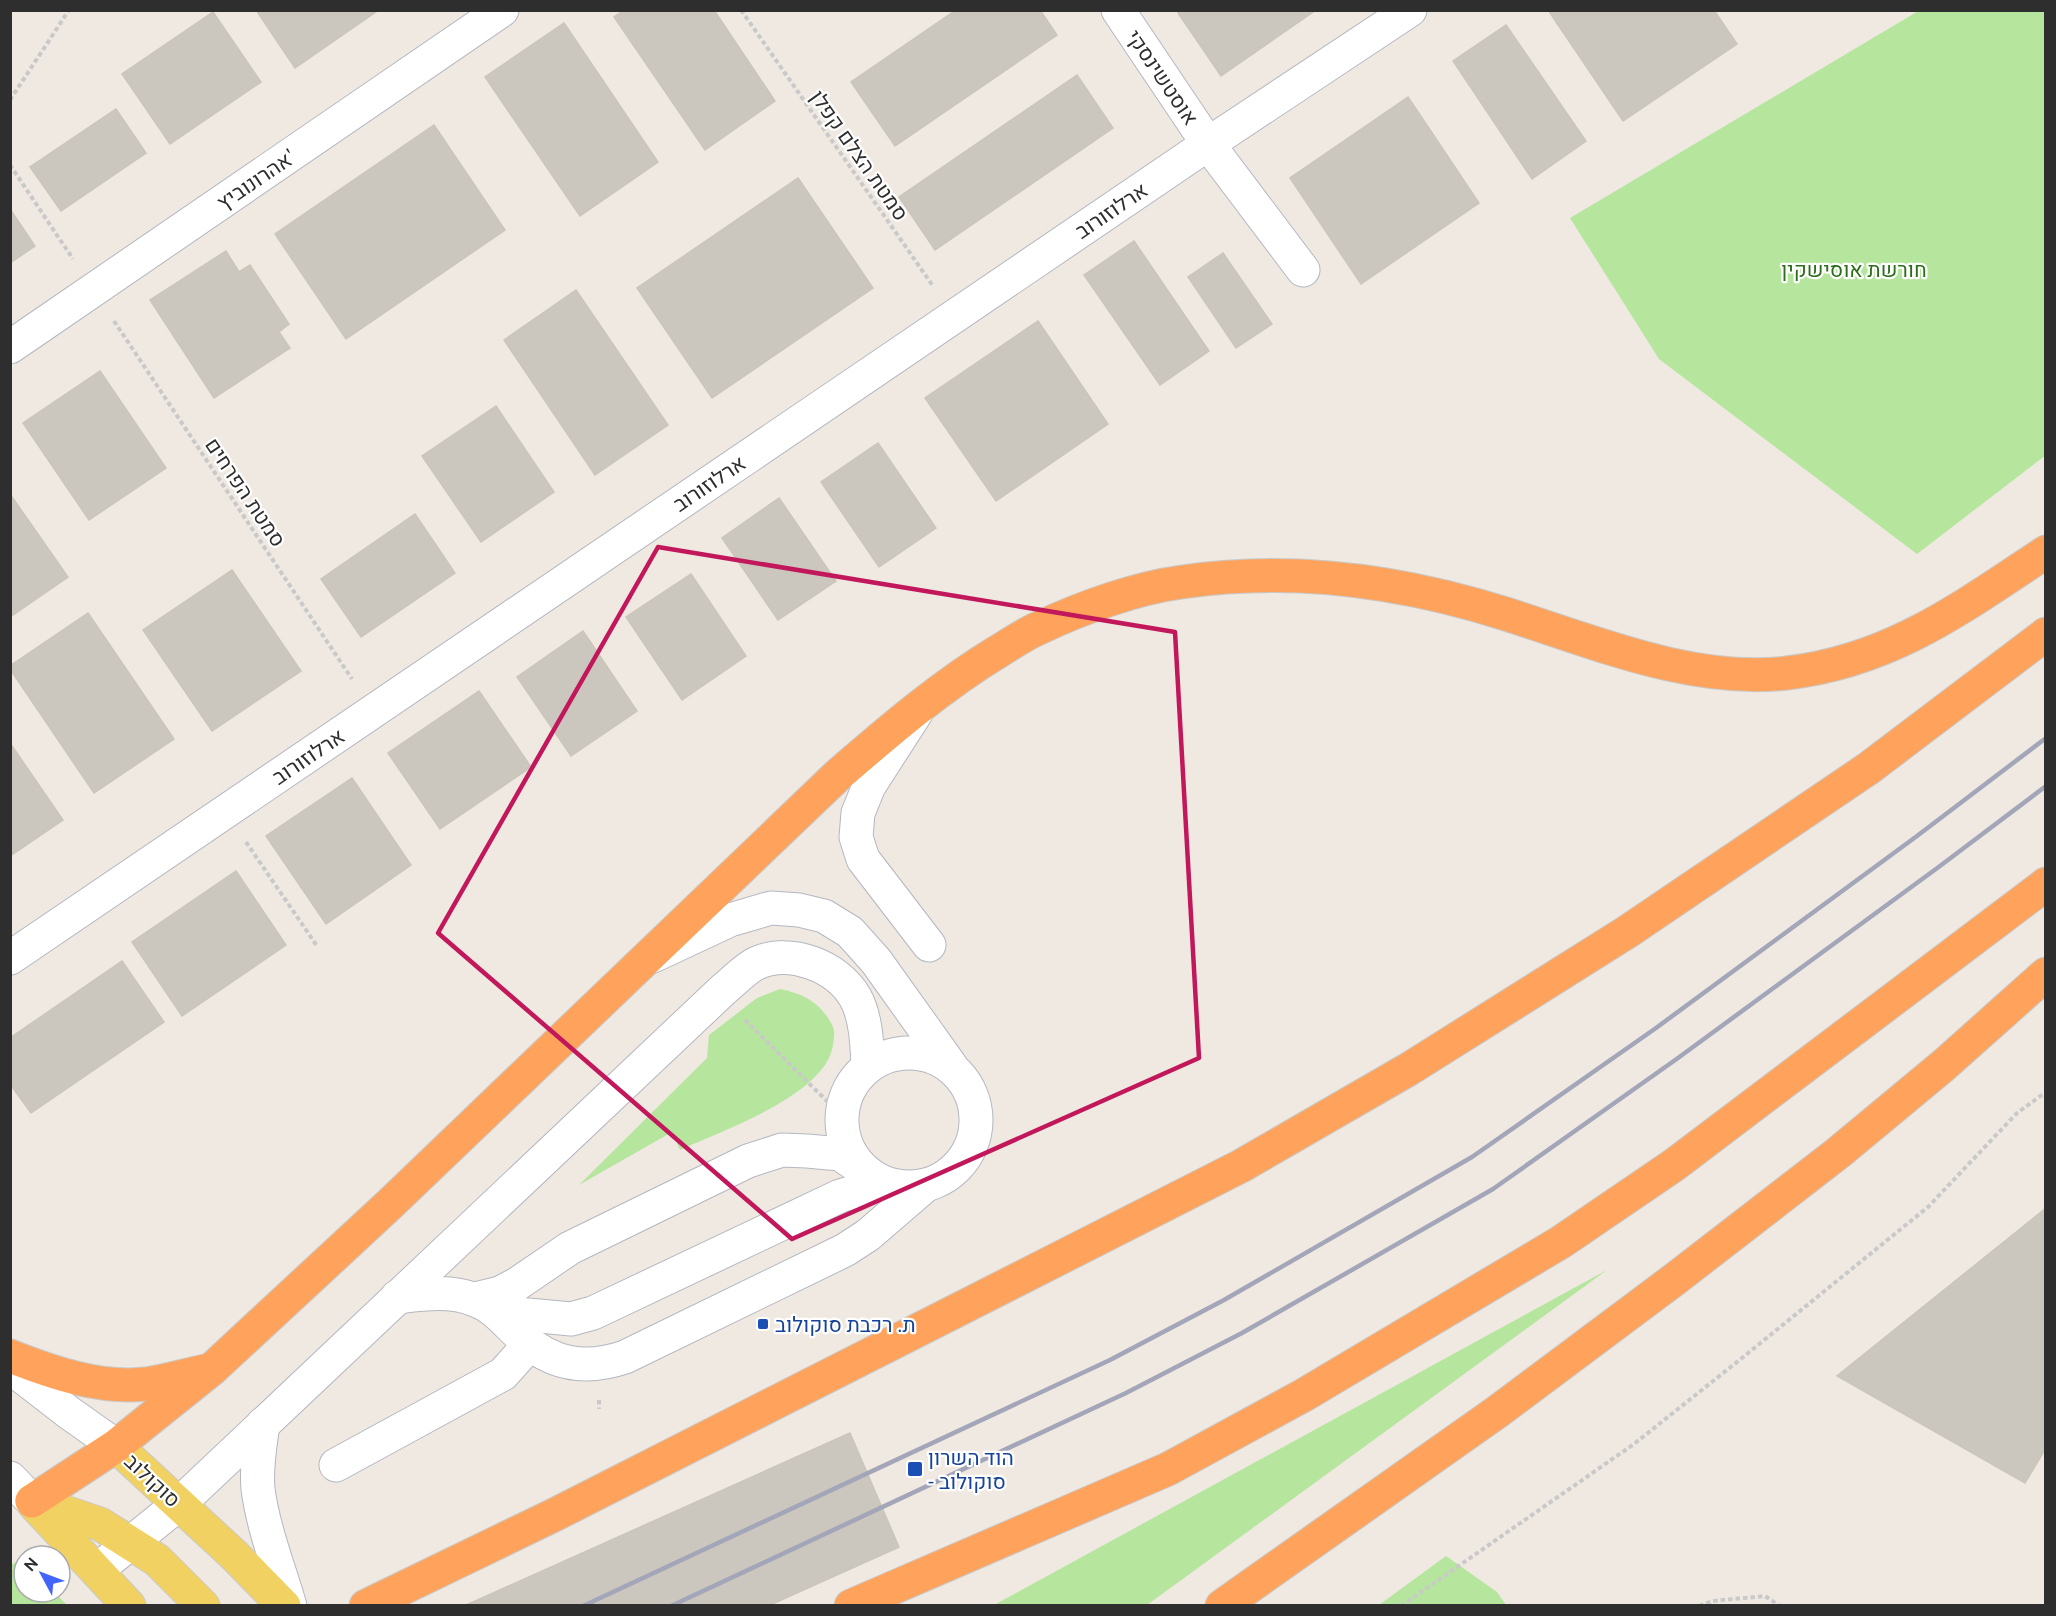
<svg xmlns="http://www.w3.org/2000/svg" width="2056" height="1616" font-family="Ubuntu,Heebo,sans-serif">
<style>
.green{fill:#b6e59e}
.building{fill:#cbc7bf;stroke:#cbc5ba;stroke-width:1.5}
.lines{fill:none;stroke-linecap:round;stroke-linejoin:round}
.minor-casing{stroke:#b4b7c1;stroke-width:35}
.major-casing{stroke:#c9c9c9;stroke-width:35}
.highway-casing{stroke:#c9c9c9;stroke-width:35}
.path{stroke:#c9c9c9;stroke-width:4;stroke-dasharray:4.5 3;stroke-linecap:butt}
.minor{stroke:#fff;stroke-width:33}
.major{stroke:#f2d163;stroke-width:33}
.highway{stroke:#ffa35c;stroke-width:33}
.rail{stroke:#a3a6b8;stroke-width:4.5}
.marked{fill:none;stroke:#c2185b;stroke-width:4.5;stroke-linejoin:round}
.transit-dot{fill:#1a4fb4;stroke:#fff;stroke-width:2}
.labels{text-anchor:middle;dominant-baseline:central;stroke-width:4.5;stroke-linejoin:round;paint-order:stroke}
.street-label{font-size:21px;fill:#2e2e2e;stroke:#fff}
.park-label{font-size:21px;fill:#2c6e1b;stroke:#fff}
.transit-label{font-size:21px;fill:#164399;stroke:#fff;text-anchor:start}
</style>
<rect width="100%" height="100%" fill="#efe9e1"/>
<g class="green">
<path d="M1920,10L2045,11L2046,455L1917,554L1659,359L1570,218Z"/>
<path d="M780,989C804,994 819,1002 831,1023C836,1031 834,1037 833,1045C826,1095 721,1131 680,1150L672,1132L579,1185L707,1058L709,1035L757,998Z"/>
<path d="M1607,1270L1147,1605H994Z"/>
<path d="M1446,1556L1497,1592L1506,1605H1379Z"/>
<path d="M21,1559L24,1561V1592H54L67,1605H11V1565Z"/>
</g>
<g class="building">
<path d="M256,10H374L376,12L295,68Z"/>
<path d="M624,10H714L775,101L705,150L614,17Z"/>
<path d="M956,10H1040L1057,35L895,146L851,82Z"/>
<path d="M1182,10H1316L1221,76L1178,13Z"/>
<path d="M1548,10H1714L1737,44L1623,121Z"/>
<path d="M213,12L261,82L170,144L122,74Z"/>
<path d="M564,23L658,162L580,216L485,77Z"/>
<path d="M1506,25L1586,141L1532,179L1453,61Z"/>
<path d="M1077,75L1113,128L935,250L899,197Z"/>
<path d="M1408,97L1479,203L1361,284L1290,178Z"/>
<path d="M116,109L146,153L61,211L30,167Z"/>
<path d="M434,125L505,230L346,339L275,234Z"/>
<path d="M798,178L873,288L712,398L637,288Z"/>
<path d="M10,209L35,246L10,263Z"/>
<path d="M1134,241L1209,351L1160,385L1084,275Z"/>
<path d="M226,251L239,272L250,265L289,324L279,332L290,348L214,398L150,300Z"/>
<path d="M1223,253L1272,324L1236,348L1188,277Z"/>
<path d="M576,290L668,425L595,475L504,340Z"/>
<path d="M1038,321L1108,424L996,501L925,398Z"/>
<path d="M100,371L166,468L89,520L23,423Z"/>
<path d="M496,406L554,492L481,542L422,456Z"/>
<path d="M878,443L936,528L879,567L821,482Z"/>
<path d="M10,494L68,577L10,617Z"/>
<path d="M779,498L836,581L778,620L722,538Z"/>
<path d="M415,514L455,573L361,637L321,579Z"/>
<path d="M232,570L301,671L212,731L143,630Z"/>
<path d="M691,574L746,656L682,700L626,617Z"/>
<path d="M88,613L174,739L94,793L10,669V666Z"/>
<path d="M583,631L637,711L571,756L517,677Z"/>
<path d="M479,691L531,767L440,829L388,753Z"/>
<path d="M10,743L63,820L10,856Z"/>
<path d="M352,778L411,865L326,924L266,836Z"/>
<path d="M236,871L286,945L182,1016L132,942Z"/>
<path d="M122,961L164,1022L31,1113L10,1084V1038Z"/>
<path d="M2046,1208V1448L2025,1483L1837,1376Z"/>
<path d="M850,1433L899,1547L768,1606H464Z"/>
</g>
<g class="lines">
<g class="minor-casing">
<g id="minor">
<path d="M1118,10L1208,144L1303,270"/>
<path d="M10,347L502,10"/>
<path d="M916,713L869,786L858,813L856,837L863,859L929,945"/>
<path d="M653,956L730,920L771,908L799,910L824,916L850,932L876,961L951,1066"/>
<path d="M10,958L1208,144L1410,10"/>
<circle cx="909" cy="1120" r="67"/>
<path d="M397,1297C423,1294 451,1290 475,1300C495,1307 507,1324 522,1337C553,1366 587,1370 625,1357L845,1250L868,1235L926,1185"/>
<path d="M475,1299L500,1293L517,1284L570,1248L748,1161L782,1150L807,1151L840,1154L865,1171"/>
<path d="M497,1312L571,1319L593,1313L840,1196L884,1183"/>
<path d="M10,1367L68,1412L116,1446"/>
<path d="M263,1424C260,1445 256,1467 258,1489C263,1528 279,1568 290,1606"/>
<path d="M336,1465L503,1374L530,1344"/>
<path d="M10,1478L32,1501"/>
<path d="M97,1570L179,1504L724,989C734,981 746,968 757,963C790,948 837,966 855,997C866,1016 867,1044 868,1065"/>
</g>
</g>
<g class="major-casing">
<g id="major">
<path d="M116,1446L234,1555L284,1606"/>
<path d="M32,1501L100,1524L157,1560L203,1606"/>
<path d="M35,1505L129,1606"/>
</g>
</g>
<g class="highway-casing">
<g id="highway">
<path d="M10,1356C53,1373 100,1389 146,1384C166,1381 186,1375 205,1371"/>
<path d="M32,1501L116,1446L212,1369L390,1204L838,775C889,731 941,686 999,651C1012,643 1025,634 1039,628C1081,608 1136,588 1182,582C1291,566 1402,581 1506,614C1594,642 1693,684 1787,673C1891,661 1961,608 2046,552"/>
<path d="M366,1606L554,1515L1241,1166L1409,1069L1627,932L1869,768L2046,634"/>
<path d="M851,1606L1168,1469L1304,1395L1561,1242L1674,1165L2046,884"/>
<path d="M1222,1606L1497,1412L1675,1279L1838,1153L1944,1065L2046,974"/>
</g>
</g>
<g class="path">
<path d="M741,10L933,286"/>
<path d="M10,100L69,10"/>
<path d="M10,165L73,259"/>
<path d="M114,321L352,679"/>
<path d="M246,842L317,946"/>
<path d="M745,1020L842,1116"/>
<path d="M599,1400V1409"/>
<path d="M1401,1606L1634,1444L1742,1358L1928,1207L2017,1113L2046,1092"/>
<path d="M1699,1606L1713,1601L1765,1596L1780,1606"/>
</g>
<use href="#minor" class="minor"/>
<use href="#major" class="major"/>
<use href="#highway" class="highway"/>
<g class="rail">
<path d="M583,1606L1110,1360L1224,1300L1472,1157L1656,1028L1917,836L2046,738"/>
<path d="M671,1606L1126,1393L1242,1333L1493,1189L1678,1058L1940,866L2046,786"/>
</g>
</g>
<path class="marked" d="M658,547L1175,632L1199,1058L792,1239L438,933Z"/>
<g class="transit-dot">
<rect x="757" y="1318" width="12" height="12" rx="3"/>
<rect x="907" y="1461" width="16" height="16" rx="3"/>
</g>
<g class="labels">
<g class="street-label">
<text transform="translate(1163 77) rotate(56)">אוסטשינסקי</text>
<text transform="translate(860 155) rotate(55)">סמטת הצלם קפלן</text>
<text transform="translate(256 179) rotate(-34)">אהרונוביץ'</text>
<text transform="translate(1111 210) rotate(-34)">ארלוזורוב</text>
<text transform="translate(709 483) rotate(-34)">ארלוזורוב</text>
<text transform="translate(246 492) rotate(56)">סמטת הפרחים</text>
<text transform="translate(308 756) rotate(-34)">ארלוזורוב</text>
<text transform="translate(153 1480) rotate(43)">סוקולוב</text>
</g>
<g class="park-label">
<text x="1854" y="269">חורשת אוסישקין</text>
</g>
<g class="transit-label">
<text x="775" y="1324">ת. רכבת סוקולוב</text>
<text x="928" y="1457">הוד השרון<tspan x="928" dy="24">- סוקולוב</tspan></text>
</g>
</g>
<rect width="2056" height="1616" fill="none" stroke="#2e2e2e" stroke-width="24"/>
<g transform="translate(42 1574) rotate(311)"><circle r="28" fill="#ffffff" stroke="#ababab" stroke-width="1.5"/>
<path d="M0-4.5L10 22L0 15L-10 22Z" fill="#4264fb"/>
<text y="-9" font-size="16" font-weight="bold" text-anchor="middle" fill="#2e2e2e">N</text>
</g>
</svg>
